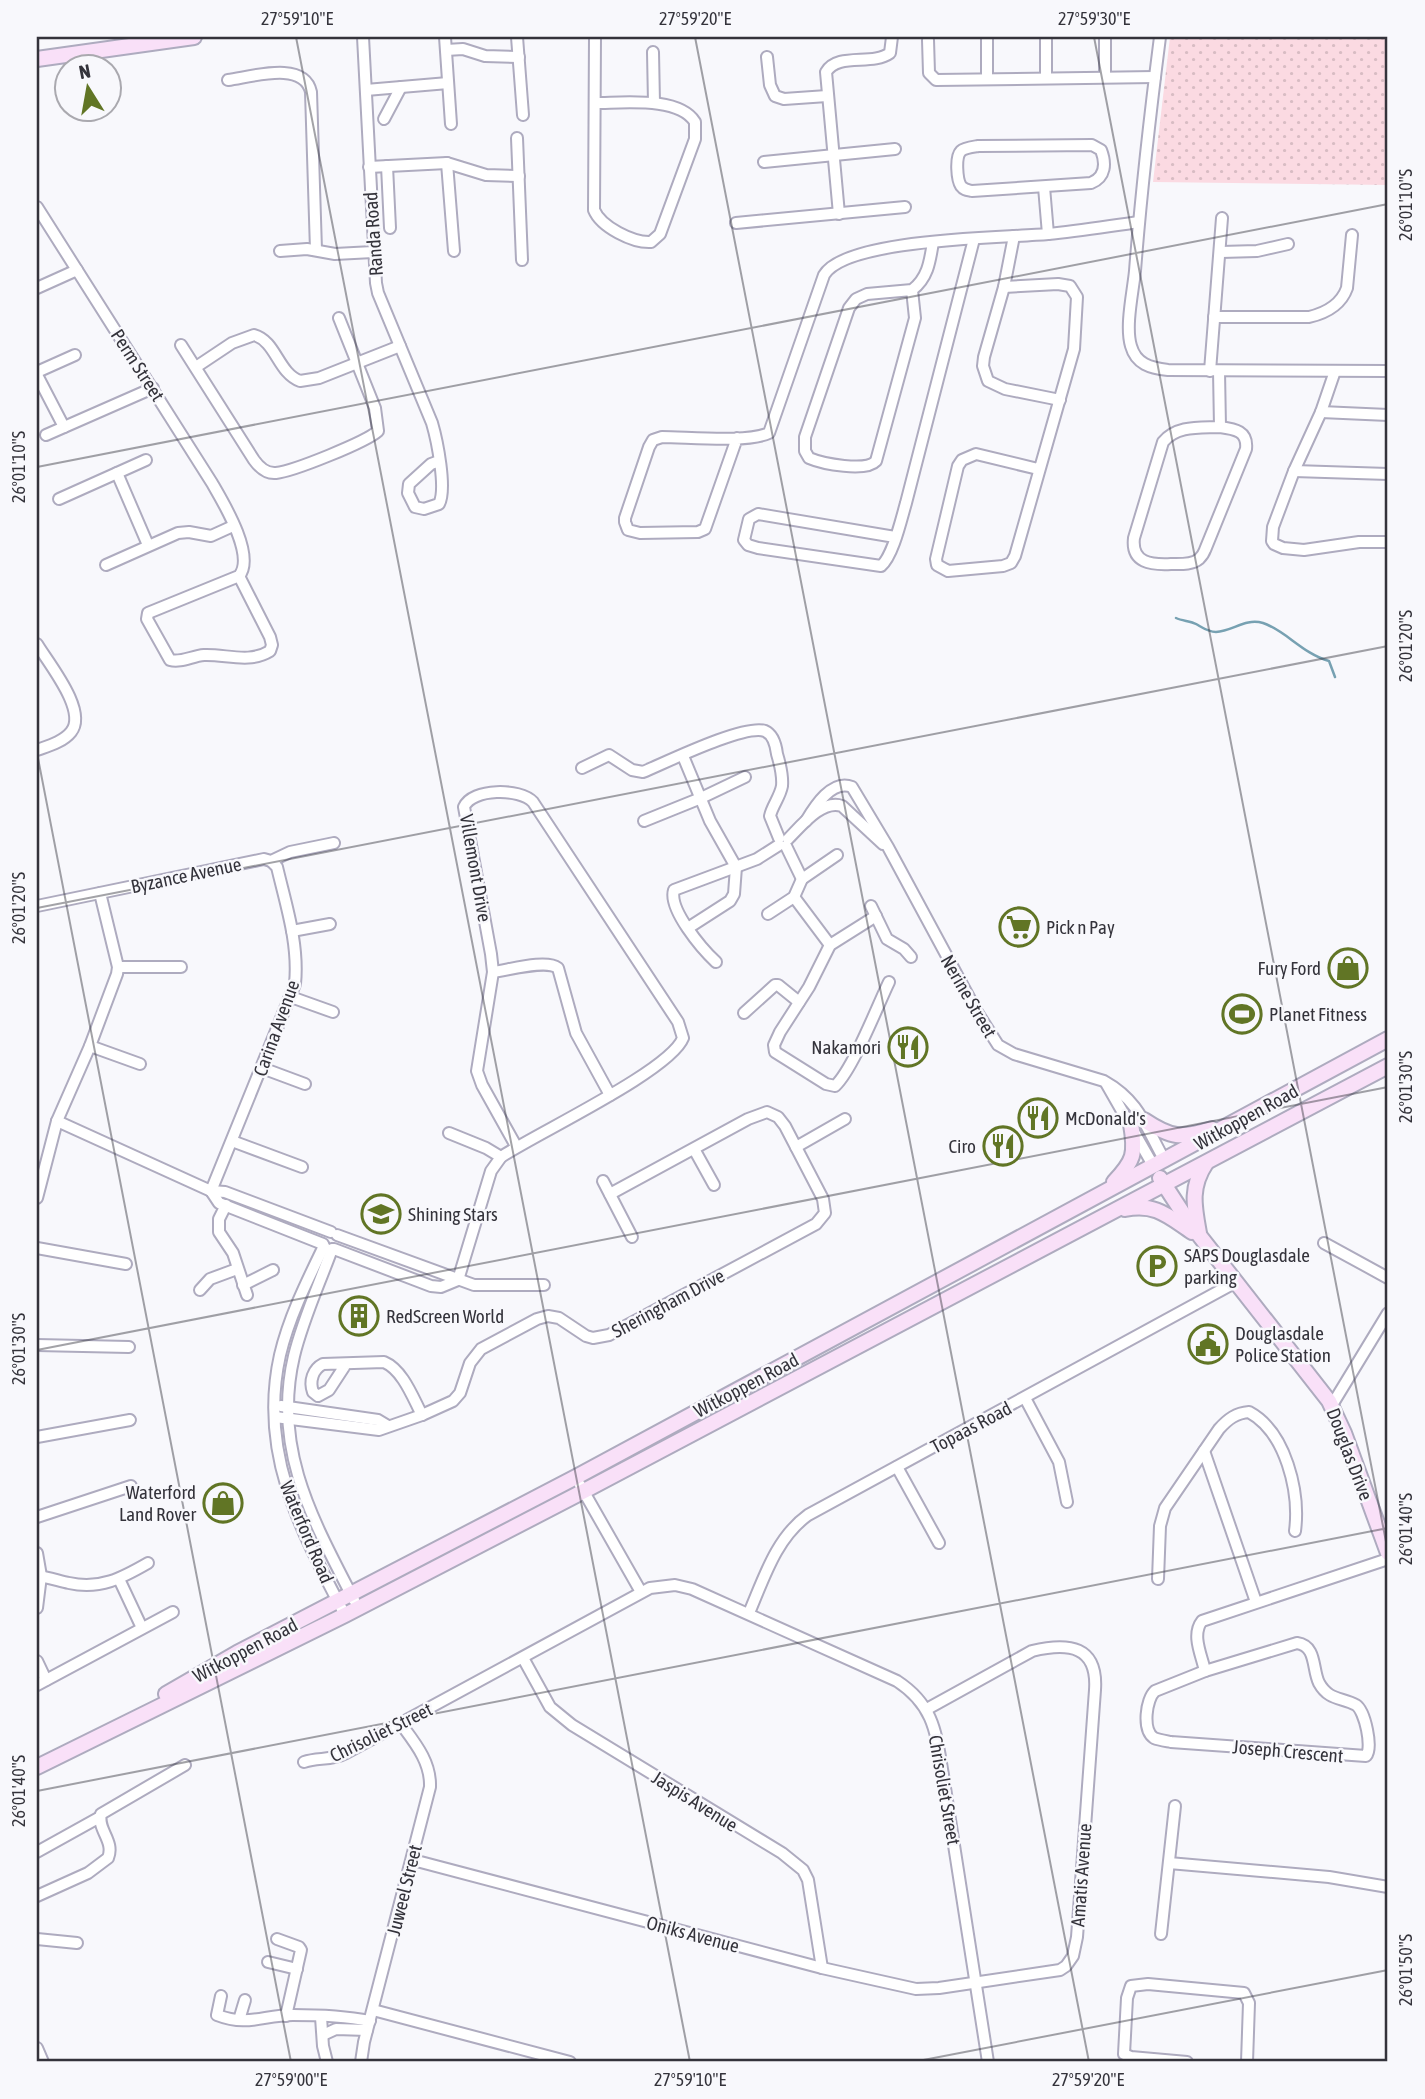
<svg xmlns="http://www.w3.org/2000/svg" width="1425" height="2099" font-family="'Asap Condensed',sans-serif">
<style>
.grass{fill:url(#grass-dots)}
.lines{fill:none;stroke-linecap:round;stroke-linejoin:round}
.stream{stroke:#77a1b2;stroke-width:2.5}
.street-casing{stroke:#aeabbf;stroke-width:14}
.secondary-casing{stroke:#aeabbf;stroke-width:18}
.street{stroke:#fff;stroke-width:10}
.secondary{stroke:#f9e0f8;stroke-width:14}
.ticks{fill:none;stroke:#34333b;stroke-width:2;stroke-opacity:0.45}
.labels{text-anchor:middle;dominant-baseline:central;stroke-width:5;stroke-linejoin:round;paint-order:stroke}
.street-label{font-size:19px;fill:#34333b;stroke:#f8f8fc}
.poi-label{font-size:19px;fill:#34333b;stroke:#f8f8fc;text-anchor:start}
.neatline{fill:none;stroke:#34333b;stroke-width:2.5}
.ticks-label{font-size:18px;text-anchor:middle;fill:#34333b}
</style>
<defs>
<pattern id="grass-dots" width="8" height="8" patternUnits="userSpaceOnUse" patternTransform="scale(1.75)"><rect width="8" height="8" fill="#fbdae2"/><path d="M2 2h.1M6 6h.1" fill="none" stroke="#d8bcc3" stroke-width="1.8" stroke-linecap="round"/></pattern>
</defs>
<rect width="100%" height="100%" fill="#f8f8fc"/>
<path class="grass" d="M1170,37H1388V185L1153,182Z"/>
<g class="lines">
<path class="stream" d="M1176,618C1182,621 1191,621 1196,624C1203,628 1208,632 1216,632C1233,631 1245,618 1263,623C1285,630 1303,654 1329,661L1335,677"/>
<g class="street-casing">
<g id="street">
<path d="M363,37L376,283L378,293L432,423C437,440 447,489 439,504L424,509L415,507L408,493L409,484L431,464L439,461"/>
<path d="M445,37L451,124"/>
<path d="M517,37L523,115"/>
<path d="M595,37L594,210C601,227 633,243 651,242L660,234L695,139V122C679,96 622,103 595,103"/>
<path d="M987,37V79"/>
<path d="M1046,37V78"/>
<path d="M1105,37V77"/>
<path d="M1160,37C1150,115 1141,193 1135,271C1133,292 1125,326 1131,346C1136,364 1150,368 1168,370L1388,371"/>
<path d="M928,40L929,73L936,80L1155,77"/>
<path d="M446,50L463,49L485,56L519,57"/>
<path d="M653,52L654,103"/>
<path d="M767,57L770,85L775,96L784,99L827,96"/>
<path d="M228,80C251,77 304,60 311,92L316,250"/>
<path d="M366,90L448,83"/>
<path d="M384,119L401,87"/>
<path d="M517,138L522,260"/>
<path d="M1092,145L1101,150C1106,163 1106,177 1091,183L972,191C967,190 964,190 961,186C957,180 955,157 961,151C964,148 972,147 978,146Z"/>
<path d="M764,162L895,149"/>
<path d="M447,163L454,251"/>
<path d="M387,166L390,228"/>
<path d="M369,167L447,163L486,175L519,176"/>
<path d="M1044,187L1048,234"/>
<path d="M37,207L212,483C223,502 256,556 239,576L148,613L147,619L170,660C181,663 192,656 204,655C226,654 249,664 270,651L272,645L270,637L239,576"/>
<path d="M839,214L826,72C838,52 872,66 890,53L892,37"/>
<path d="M736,223L905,207"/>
<path d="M1014,236L1004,287L984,357L983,366L988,381L1005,389L1060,400"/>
<path d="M280,251L307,249L335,254L373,252"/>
<path d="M1221,252L1257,251L1288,244"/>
<path d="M1004,287L1058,284L1070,286L1077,297L1074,349L1015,556L1011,563L1003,566L948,571L937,565L936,559L958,466L962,460L976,454L1038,469"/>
<path d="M37,288L77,270"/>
<path d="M912,290L915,318L876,461C866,472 823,464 809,458L805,451V437L849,308L856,299L867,294L912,290C928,278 930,261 933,242"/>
<path d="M1214,317H1309C1326,313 1341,305 1347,288L1352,235"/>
<path d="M181,345L254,460C259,467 266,474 276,473C294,471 366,442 378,431L375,408L339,318"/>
<path d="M196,367L232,343L254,335C276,341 278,373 300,381L319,378L400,346"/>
<path d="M1210,371L1222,218"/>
<path d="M1219,371L1220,427"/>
<path d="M1335,371L1321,412L1294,471L1273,527L1272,541L1274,544L1283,548L1304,550L1359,542H1388"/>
<path d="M37,372L75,355"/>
<path d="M37,375L64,427"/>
<path d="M1321,412L1388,415"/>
<path d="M1220,427C1235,429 1248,431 1246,449L1205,550C1204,553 1201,557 1199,559C1192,565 1180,564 1171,564C1151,565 1131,563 1134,538L1163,442C1177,425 1200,428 1220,427Z"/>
<path d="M46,435L153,388"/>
<path d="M737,438L705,529L698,532L640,533L628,530L625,522V518L649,447L653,440L662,437C688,437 748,443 769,433L824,275C846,238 1004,238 1048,234C1078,231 1109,226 1139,222"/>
<path d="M1294,471L1388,474"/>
<path d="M117,473L148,545"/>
<path d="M59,499L146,460"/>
<path d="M895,537L758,514L749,519L744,540L748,545L758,548L881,566C893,556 901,520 906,503L974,239"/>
<path d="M106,565L178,533L189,532L211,536L233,526"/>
<path d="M37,644C49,664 88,711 71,732C63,742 48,746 37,750"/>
<path d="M683,756L710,821L736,867L734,894L730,901L688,928"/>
<path d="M582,768L609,755L632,770L643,772C667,762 744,724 765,731C774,735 776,746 777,754C780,764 783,775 782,786C780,797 772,806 770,816L779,838"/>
<path d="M644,821L701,798L745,777"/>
<path d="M806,821C815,806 832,779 852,787L888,847L977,1012L998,1045L1014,1054L1104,1081C1140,1101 1146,1128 1165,1161"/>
<path d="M788,839C801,826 822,799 842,806L883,844"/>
<path d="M786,846L802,879"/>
<path d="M794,897L830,945"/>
<path d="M37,906L264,859L271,861L290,852L334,843"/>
<path d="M871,906L887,939L904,949L911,957"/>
<path d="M768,914L794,897L802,879L837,855"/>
<path d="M876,916L830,945L809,987L780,1032L774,1045L775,1052L826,1084L835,1086C853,1069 877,1007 889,982"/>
<path d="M292,931L330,924"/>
<path d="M716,962C702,949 668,909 674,890L757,859L779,845"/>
<path d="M118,967H181"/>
<path d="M493,972C509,970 546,959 558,968L576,1033L610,1095"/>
<path d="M291,997L333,1012"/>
<path d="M744,1013L775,985H778L799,1002"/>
<path d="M90,1046L140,1064"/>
<path d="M262,1068L305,1084"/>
<path d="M1106,1083L1154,1167"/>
<path d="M57,1121L211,1191L225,1192L331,1232"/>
<path d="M449,1133L486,1148L501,1157"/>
<path d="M232,1141L302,1167"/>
<path d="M796,1147L845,1119"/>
<path d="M694,1149L714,1185"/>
<path d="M603,1181L632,1237"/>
<path d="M211,1191L295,984C299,944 286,905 277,867L271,861"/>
<path d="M211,1191L219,1203L323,1244"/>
<path d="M37,1198L57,1121L90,1046L117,974L118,967L100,893"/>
<path d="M226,1205L219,1219V1232L233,1253L247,1295"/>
<path d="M337,1235L474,1285H544"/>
<path d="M1324,1243L1388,1278"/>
<path d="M324,1246C307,1281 289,1317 280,1355C258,1453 301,1531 345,1615"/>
<path d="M37,1248L126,1264"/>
<path d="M332,1249C319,1285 303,1319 294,1356C272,1449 313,1520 354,1600"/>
<path d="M334,1249L431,1286L441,1287L458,1280"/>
<path d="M458,1280L491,1171L501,1157C537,1133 670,1071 683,1038L678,1022L533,802C520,788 472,788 464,807L491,954L493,972L477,1071L482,1085L516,1146"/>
<path d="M243,1285L273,1270"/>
<path d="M200,1290L210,1279L237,1269"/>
<path d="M37,1345L129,1347"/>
<path d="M346,1364L329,1390L318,1396L313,1392C309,1381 313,1369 323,1364L384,1362C403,1370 413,1398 422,1415"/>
<path d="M1025,1398L1059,1462L1067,1502"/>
<path d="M1332,1405L1388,1313"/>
<path d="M281,1406L378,1420L388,1426"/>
<path d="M275,1417L379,1430L422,1415L453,1401L460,1393L470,1363L481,1349L537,1319L548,1316L559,1318L586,1336L593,1338L609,1335L816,1224L825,1213L823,1199L785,1126L778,1117L767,1112L748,1119L610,1194"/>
<path d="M37,1437L130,1420"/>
<path d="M1204,1451L1256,1602"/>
<path d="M897,1467L939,1543"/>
<path d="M580,1485L641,1592"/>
<path d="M37,1517L131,1486"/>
<path d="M37,1553L41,1576L37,1608"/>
<path d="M37,1576C48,1577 59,1581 69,1583C100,1590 122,1578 148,1563"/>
<path d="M119,1579L142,1628"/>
<path d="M1158,1579L1160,1526L1165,1508L1219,1429C1228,1419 1236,1413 1249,1412C1286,1432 1300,1492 1295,1531"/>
<path d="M749,1613C764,1578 776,1538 808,1515L1236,1282"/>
<path d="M1297,1643C1317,1646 1312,1669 1319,1683C1329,1701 1342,1697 1356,1705C1365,1711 1373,1748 1366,1756L1171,1742C1166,1741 1159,1740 1154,1738C1142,1730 1146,1699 1155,1691L1205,1671Z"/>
<path d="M523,1658L550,1707L572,1725L782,1853L803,1870L808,1880L822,1968"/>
<path d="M37,1661L46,1680"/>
<path d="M1205,1671C1202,1656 1191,1635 1202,1621L1388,1559"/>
<path d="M37,1685L173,1612"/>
<path d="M304,1762C318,1757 331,1761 346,1753L650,1588L675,1585L692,1589L897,1681C935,1706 936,1734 943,1775L988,2062"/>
<path d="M37,1852L100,1817"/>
<path d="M413,1860L822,1968L916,1989L939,1988L1060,1970L1066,1966L1073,1956L1077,1937L1095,1690C1098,1646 1069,1642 1032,1651L927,1709"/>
<path d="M1169,1863L1329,1877L1388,1887"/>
<path d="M37,1896L88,1873L108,1858C115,1841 97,1830 101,1814L185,1765"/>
<path d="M1161,1934L1175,1806"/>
<path d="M37,1939L77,1943"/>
<path d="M277,1939L299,1947L301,1950L286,2016"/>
<path d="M268,1962L297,1969"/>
<path d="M221,1996L217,2015C248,2027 263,2015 293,2015C319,2015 344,2016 370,2021"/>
<path d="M373,2010L570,2062"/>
<path d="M321,2017L323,2046L327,2062"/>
<path d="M239,2020L245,2000"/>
<path d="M323,2035L336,2029L367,2030"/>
<path d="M37,2048L43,2062"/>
<path d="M361,2062L364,2042L430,1787C431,1762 415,1743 401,1724"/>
<path d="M1187,2062L1131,2057L1124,2054L1127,1998L1131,1986L1148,1984L1244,1993L1249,2003L1247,2062"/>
</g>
</g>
<g class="secondary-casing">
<g id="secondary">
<path d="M37,59L194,37"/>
<path d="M1144,1120C1171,1138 1181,1139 1212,1129"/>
<path d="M1160,1178L1188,1221L1329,1401L1344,1433L1388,1553"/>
<path d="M1114,1182C1134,1161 1136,1154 1131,1124"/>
<path d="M1125,1209C1156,1203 1168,1216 1192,1232"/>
<path d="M1199,1233C1194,1206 1190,1187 1206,1163"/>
<path d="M166,1694L237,1653L576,1477L1388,1039"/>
<path d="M37,1767L345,1615L584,1491L1388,1066"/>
</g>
</g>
<use href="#street" class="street"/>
<use href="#secondary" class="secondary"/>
</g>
<path class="ticks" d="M296,37L690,2062M695,37L1089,2062M1094,37L1388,1552M37,467L1388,204M37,753L291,2062M37,908L1388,646M37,1350L1388,1087M37,1791L1388,1528M913,2062L1388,1970"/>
<defs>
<g id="supermarket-ring" transform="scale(2.0125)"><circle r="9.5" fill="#f8f8fc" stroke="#617525" stroke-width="1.5"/><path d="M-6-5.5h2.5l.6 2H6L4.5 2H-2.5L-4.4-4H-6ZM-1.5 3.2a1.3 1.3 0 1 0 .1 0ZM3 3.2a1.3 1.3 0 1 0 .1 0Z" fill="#617525"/></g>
<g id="shop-ring" transform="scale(2.0125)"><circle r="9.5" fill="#f8f8fc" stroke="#617525" stroke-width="1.5"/><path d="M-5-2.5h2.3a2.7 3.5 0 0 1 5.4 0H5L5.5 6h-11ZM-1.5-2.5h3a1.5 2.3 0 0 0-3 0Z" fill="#617525"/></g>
<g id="stadium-ring" transform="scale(2.0125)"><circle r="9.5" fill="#f8f8fc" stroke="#617525" stroke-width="1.5"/><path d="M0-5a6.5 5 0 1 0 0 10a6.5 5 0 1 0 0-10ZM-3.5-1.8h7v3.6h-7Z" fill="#617525"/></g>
<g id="restaurant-ring" transform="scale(2.0125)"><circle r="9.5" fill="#f8f8fc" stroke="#617525" stroke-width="1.5"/><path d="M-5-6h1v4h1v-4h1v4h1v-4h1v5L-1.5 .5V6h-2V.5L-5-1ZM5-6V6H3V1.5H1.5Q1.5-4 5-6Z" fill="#617525"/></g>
<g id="school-ring" transform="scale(2.0125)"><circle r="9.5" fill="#f8f8fc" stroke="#617525" stroke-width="1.5"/><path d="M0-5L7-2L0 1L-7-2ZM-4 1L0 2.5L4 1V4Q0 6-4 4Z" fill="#617525"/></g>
<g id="parking-ring" transform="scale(2.0125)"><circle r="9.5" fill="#f8f8fc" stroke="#617525" stroke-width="1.5"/><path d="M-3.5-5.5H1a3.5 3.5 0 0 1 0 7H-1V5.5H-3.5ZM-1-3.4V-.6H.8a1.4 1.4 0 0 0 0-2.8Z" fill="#617525"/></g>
<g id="building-ring" transform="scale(2.0125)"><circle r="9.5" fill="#f8f8fc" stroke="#617525" stroke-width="1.5"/><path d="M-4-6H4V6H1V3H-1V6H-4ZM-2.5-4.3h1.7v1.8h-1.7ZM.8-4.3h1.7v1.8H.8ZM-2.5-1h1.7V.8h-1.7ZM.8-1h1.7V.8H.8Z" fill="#617525"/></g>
<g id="civic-ring" transform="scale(2.0125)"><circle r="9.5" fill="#f8f8fc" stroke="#617525" stroke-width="1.5"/><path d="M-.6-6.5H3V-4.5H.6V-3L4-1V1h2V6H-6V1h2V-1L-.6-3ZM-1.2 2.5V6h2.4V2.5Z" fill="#617525"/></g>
</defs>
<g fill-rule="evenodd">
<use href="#supermarket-ring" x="1019" y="927"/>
<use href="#shop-ring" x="1348" y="968"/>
<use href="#stadium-ring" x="1242" y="1014"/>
<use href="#restaurant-ring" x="908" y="1047"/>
<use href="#restaurant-ring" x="1038" y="1118"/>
<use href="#restaurant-ring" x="1003" y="1146"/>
<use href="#school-ring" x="381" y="1214"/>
<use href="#parking-ring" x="1157" y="1266"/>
<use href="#building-ring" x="359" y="1316"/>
<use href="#civic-ring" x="1208" y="1344"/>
<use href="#shop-ring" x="223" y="1503"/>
</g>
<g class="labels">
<g class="street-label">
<text transform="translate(373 234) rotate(-94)">Randa Road</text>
<text transform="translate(138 365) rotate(57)">Perm Street</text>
<text transform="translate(476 868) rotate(80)">Villemont Drive</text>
<text transform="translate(186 875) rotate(-12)">Byzance Avenue</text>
<text transform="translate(969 996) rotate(60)">Nerine Street</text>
<text transform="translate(276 1028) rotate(-70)">Carina Avenue</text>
<text transform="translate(1246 1117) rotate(-29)">Witkoppen Road</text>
<text transform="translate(668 1303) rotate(-28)">Sheringham Drive</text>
<text transform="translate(746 1385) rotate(-28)">Witkoppen Road</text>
<text transform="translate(971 1427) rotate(-28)">Topaas Road</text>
<text transform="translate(1350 1454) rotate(69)">Douglas Drive</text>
<text transform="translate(307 1532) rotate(67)">Waterford Road</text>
<text transform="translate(245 1650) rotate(-28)">Witkoppen Road</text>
<text transform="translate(381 1732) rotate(-26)">Chrisoliet Street</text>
<text transform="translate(1288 1751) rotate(5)">Joseph Crescent</text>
<text transform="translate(945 1790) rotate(80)">Chrisoliet Street</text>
<text transform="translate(695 1801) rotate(32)">Jaspis Avenue</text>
<text transform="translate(1081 1875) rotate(-86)">Amatis Avenue</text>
<text transform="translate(404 1890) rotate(-76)">Juweel Street</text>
<text transform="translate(693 1934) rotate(15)">Oniks Avenue</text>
</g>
<g class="poi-label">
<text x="1046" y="927">Pick n Pay</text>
<text x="1321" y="968" text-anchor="end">Fury Ford</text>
<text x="1269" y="1014">Planet Fitness</text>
<text x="881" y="1047" text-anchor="end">Nakamori</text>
<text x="1065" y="1118">McDonald's</text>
<text x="976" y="1146" text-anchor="end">Ciro</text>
<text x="408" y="1214">Shining Stars</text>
<text x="1184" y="1255">SAPS Douglasdale<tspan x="1184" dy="22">parking</tspan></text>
<text x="386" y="1316">RedScreen World</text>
<text x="1235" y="1333">Douglasdale<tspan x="1235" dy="22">Police Station</tspan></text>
<text x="196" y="1492" text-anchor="end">Waterford<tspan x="196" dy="22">Land Rover</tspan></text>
</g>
</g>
<rect width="1425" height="2099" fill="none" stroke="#f8f8fc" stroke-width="77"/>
<g transform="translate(88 88) rotate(349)"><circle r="33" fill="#f8f8fc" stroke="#aaa9af" stroke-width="2"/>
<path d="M0-5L12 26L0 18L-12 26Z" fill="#617525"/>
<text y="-10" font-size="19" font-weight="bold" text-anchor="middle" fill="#34333b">N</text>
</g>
<rect x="38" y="38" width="1348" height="2022" class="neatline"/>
<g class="ticks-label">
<text x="297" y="25">27°59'10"E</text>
<text x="695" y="25">27°59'20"E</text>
<text x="1094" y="25">27°59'30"E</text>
<text transform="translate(1406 205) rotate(-90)" y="6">26°01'10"S</text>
<text transform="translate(19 467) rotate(-90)" y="6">26°01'10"S</text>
<text transform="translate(1406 646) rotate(-90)" y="6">26°01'20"S</text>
<text transform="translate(19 908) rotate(-90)" y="6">26°01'20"S</text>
<text transform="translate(1406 1087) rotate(-90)" y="6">26°01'30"S</text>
<text transform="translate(19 1349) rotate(-90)" y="6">26°01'30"S</text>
<text transform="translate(1406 1529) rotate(-90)" y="6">26°01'40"S</text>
<text transform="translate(19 1791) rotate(-90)" y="6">26°01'40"S</text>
<text transform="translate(1406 1970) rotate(-90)" y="6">26°01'50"S</text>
<text x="291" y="2086">27°59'00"E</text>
<text x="690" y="2086">27°59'10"E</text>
<text x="1088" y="2086">27°59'20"E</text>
</g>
</svg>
